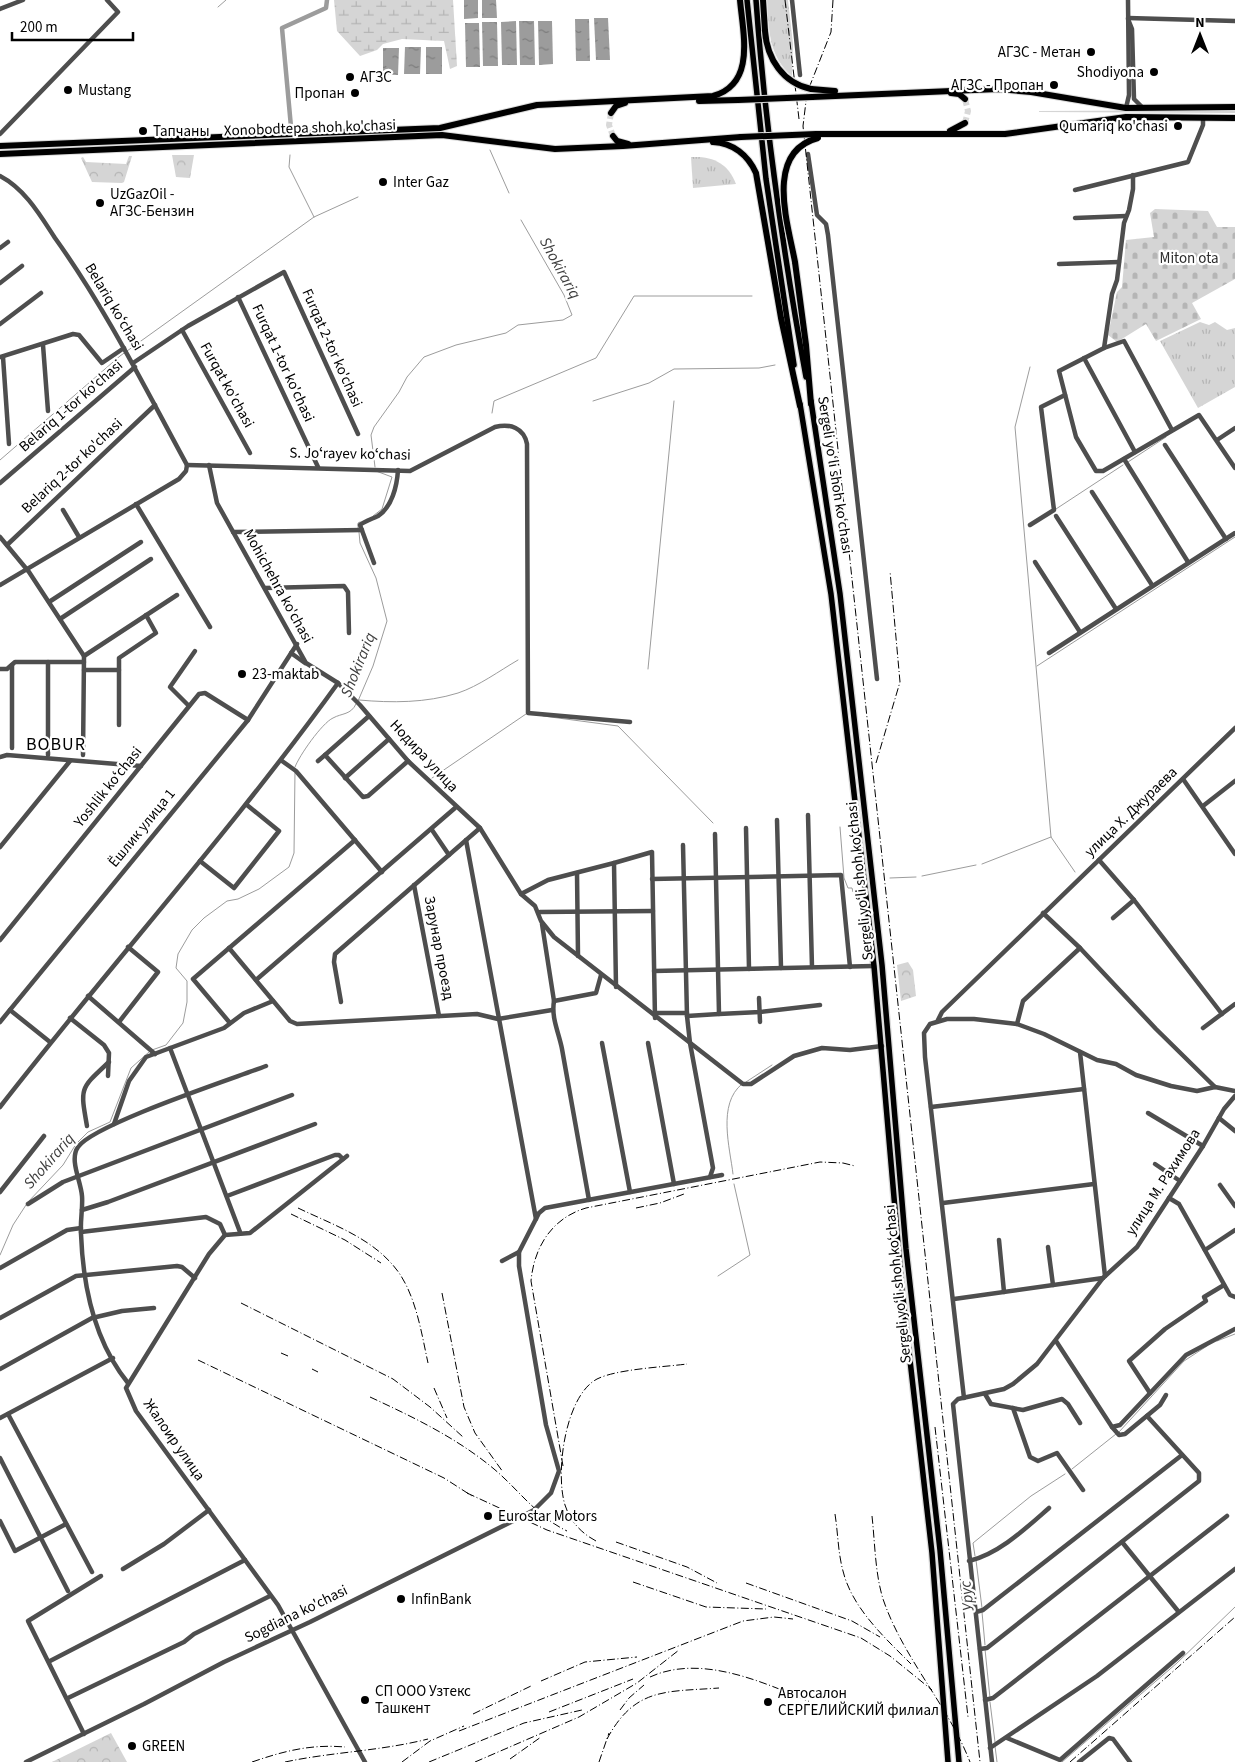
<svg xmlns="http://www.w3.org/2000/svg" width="1235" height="1762" font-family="'Source Sans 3',sans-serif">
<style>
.grass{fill:url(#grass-tufts)}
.forest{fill:url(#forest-crowns)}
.wetland{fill:url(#wetland-marsh)}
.cemetery{fill:url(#cemetery-stones)}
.water{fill:url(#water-ripples)}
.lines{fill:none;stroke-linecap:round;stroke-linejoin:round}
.stream{stroke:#9c9c9c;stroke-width:1}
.canal{stroke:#9c9c9c;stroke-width:4.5}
.highway-tunnel{stroke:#d9d9d9;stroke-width:6;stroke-dasharray:6 3;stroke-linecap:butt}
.major-casing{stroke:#dbdbdb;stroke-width:8}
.highway-casing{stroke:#dbdbdb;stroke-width:8}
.minor{stroke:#4e4e4e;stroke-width:4.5}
.major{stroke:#000;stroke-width:5.5}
.highway{stroke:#000;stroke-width:6}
.rail{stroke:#000;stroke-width:1;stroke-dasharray:8 2.5 1 2.5;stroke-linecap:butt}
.highway-bridge-casing{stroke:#dbdbdb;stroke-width:8;stroke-linecap:butt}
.highway-bridge{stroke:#000;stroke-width:6}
.poi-dot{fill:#000;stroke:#fff;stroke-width:2}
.labels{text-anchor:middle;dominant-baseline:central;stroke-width:4.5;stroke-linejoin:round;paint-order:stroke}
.poi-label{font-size:15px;fill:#000;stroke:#fff;text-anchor:start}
.street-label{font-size:15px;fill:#000;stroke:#fff}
.park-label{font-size:15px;fill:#2c2c2c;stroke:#fff}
.water-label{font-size:16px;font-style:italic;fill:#3d3d3d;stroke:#fff}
.quarter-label{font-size:18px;letter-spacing:1px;fill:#000;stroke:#fff}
</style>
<defs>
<pattern id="grass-tufts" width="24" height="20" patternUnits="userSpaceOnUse" patternTransform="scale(1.25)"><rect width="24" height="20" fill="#d5d5d5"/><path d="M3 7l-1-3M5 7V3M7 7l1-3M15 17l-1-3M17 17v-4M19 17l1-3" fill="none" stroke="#b5b5b5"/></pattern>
<pattern id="forest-crowns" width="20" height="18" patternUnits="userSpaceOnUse" patternTransform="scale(1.25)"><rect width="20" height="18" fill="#d5d5d5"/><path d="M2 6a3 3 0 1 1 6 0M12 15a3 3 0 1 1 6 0" fill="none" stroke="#b5b5b5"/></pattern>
<pattern id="wetland-marsh" width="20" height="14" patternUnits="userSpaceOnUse" patternTransform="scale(1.25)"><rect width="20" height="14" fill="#d5d5d5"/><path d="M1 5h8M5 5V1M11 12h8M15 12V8" fill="none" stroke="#b5b5b5"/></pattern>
<pattern id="cemetery-stones" width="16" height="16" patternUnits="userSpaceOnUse" patternTransform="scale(1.25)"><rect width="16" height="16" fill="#d5d5d5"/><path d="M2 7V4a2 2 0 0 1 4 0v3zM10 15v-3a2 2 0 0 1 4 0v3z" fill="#b5b5b5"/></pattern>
<pattern id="water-ripples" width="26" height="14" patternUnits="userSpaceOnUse" patternTransform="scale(1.25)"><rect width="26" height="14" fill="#9c9c9c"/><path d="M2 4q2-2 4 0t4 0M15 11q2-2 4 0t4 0" fill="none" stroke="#7d7d7d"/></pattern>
</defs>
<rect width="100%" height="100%" fill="#fff"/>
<g class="grass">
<path d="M767,0H788L793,44L792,76C768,56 769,29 767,0Z"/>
<path d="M1235,110V113L1039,112V111Z"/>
<path d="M691,157C713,156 728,163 736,184L693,188Z"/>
<path d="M1200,322L1209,325L1215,322L1227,330L1235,328V387L1198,408L1160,341Z"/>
</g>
<g class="forest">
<path d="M172,155H194L190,178L176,177Z"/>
<path d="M129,156H132L124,182L122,183L92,182L81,158L83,157L86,162L126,164Z"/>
<path d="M908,962L913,970L916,996L901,1001L897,965Z"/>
<path d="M111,1733L127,1762H52Z"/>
</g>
<path class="wetland" d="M334,0H453L457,66L450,69L444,41L402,39L383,44L377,50L360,56L337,31Z"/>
<path class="cemetery" d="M1155,209L1208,211L1217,227H1235V279L1192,303L1201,319L1156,341L1146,324L1117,342L1108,335L1117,292L1122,287L1126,240L1154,237L1150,213Z"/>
<g class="water">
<path d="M464,0H478V18L464,19Z"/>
<path d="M482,0H496L497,18H482Z"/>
<path d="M594,18H608L610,60H596Z"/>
<path d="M575,19H589L590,61H576Z"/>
<path d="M516,21L517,65H502L501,22Z"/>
<path d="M519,21H534L535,65H520Z"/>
<path d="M538,21H552L553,64L539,65Z"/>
<path d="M482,22H497L498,66H483Z"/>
<path d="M465,23H479L480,67H466Z"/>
<path d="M405,47H421L420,74H404Z"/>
<rect x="426" y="47" width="16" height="27"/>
<path d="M383,48H399L398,75L383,74Z"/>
</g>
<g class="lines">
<g class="stream">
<path d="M218,7L226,0"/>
<path d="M490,150L509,193"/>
<path d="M290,155L289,167L314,217"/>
<path d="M1030,367L1015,427L1051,837L1075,872"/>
<path d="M593,401L649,383L674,369L759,368L775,365"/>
<path d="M492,413L494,401L596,358L634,296H752"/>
<path d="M0,460L120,356L314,217L358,197"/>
<path d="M1128,462L1166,437"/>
<path d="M375,467L371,435L374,427L399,392L407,377L424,357L456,345L506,333L518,325L563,320L572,315L564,295L521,220"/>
<path d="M1056,509L1123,465"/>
<path d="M373,516L382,509L392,477L376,471"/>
<path d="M358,529V523L360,522"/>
<path d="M1037,666L1235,537"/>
<path d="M648,669L674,401"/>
<path d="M359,700C392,703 426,703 458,693C479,686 499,671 518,660"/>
<path d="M358,701L373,666L387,621L376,578L360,543L359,532"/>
<path d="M543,716L618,726L713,823"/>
<path d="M295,767C299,756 322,723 333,718C342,713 351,715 356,704"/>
<path d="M432,778L526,714"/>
<path d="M840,827L844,878L848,888H852L853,892L854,891"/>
<path d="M982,864L1051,837"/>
<path d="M922,876L976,865"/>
<path d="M890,878L916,877"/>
<path d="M152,1050L166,1045L183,1023L187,1002V981L176,968L178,954L192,930L204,918L227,901L238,899L259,889L289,867L294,853L295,771"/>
<path d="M746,1082L772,1065"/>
<path d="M733,1174C730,1148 717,1104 742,1084"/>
<path d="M28,1202L63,1165L76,1144L88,1132L110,1122L131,1068L149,1052"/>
<path d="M0,1255L13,1225L26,1205"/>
<path d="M718,1276L750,1255L734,1184"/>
<path d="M1217,1341L1235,1334"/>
<path d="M1119,1432L1184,1361L1207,1346"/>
<path d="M1072,1469L1116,1434"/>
<path d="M975,1556L973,1543L1031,1496L1065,1474"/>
<path d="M976,1560L982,1608"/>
<path d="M982,1612L985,1645"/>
<path d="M985,1649L990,1698"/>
<path d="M990,1702L995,1742"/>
<path d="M995,1746L997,1762"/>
<path d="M1062,1762L1177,1663L1235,1607"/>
</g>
<path class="canal" d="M291,127L282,28L326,8L327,0"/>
<g class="highway-tunnel">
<path d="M611,113L609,125L613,136"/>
<path d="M965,123L968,111L965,99"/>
</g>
<g class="major-casing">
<g id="major">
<path d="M747,0L766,179L794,365"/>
<path d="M756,0C765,126 783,252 806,377"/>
<path d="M811,401L840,594L882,965L906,1249L940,1550L959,1762"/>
<path d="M800,404L831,594L874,966L902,1290L932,1553L948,1762"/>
</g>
</g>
<g class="highway-casing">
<g id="highway">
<path d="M763,0L765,31"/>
<path d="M811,89L835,91"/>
<path d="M951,93L959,94L965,99"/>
<path d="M812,97L998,89L1031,92L1126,108L1235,107"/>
<path d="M699,101L738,100"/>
<path d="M611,113L616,106L625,103"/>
<path d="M950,131L965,123"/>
<path d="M816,134H1005L1126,117L1235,118"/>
<path d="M613,136L617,141L628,144"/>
<path d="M713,142C733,143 748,155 756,173L781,318L800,406"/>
<path d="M0,146L440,128L537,105L713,96C756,84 743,34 740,0"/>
<path d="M0,154L442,135L555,149L623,146L741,137"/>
<path d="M795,262L806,345L811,404"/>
</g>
</g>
<g class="minor">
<path d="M792,0L800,75"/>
<path d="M0,9L23,0"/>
<path d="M1128,18L1235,21"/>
<path d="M1128,19L1132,29L1134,99L1142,107"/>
<path d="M1126,108L1129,95L1128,0"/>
<path d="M0,134L118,12L107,0"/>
<path d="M808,154L817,215L826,224L828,235L877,679"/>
<path d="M0,176C25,189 40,215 55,238C106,309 145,388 187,465"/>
<path d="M1075,190L1188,162L1203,125V118"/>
<path d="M1075,218L1126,216"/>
<path d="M0,248L8,242"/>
<path d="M1059,264L1119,262"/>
<path d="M0,283L22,266"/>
<path d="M238,297L318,467"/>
<path d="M0,324L41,293"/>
<path d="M182,330L250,453"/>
<path d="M43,345L48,411"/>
<path d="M1104,348L1112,294L1117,280L1124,223L1129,210L1133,189V175"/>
<path d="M0,357L73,334L79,335L102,363L124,348"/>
<path d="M3,357L9,444"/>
<path d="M1084,358L1135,452"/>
<path d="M133,363L188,326L284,272L358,434"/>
<path d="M1172,430L1124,341L1104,348L1059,371L1076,437L1096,471H1103L1199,415L1235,468"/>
<path d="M1217,440L1235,428"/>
<path d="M1165,445L1226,539"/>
<path d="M1124,459L1188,562"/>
<path d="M187,465L410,471L495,427C510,423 524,428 527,444L528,713L630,722"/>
<path d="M209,465L217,503L306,663L338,683L360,705L408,761L480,828L521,894L535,906L541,921L554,937L743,1084H751L794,1056L822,1048L850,1050L882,1046"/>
<path d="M0,483L135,367"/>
<path d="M1092,492L1152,585"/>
<path d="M136,504L210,627"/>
<path d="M63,510L79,537"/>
<path d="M1056,516L1116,609"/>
<path d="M1030,525L1054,510L1041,407L1065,395"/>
<path d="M233,532L362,530"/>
<path d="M0,537L29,572L84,656L177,595"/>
<path d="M7,545L155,405"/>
<path d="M1035,562L1080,632"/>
<path d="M374,563L360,525C365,521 372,519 378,516C392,507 397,486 398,470"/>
<path d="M0,585L179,479L186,471L187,465"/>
<path d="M265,588L344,586L348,592L349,633"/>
<path d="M49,602L141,542"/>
<path d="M60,619L151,559"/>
<path d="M291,653L305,663"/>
<path d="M1049,653L1235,533"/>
<path d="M48,662V755"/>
<path d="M12,665V748"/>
<path d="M0,669H7L15,662H84"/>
<path d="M84,670H119V725"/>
<path d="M119,670V658L156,633L146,615"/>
<path d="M189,706L170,687L195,651"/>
<path d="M369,716L325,755L363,797L368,796L408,761"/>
<path d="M83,755L84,656"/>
<path d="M0,757L7,755L141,766"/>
<path d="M282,761L296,771L382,872"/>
<path d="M318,761L325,755"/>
<path d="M345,778L389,739"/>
<path d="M1183,779L1235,854"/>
<path d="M1203,806L1235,781"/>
<path d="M808,815L812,967"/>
<path d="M777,820L781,968"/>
<path d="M746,828L749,969"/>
<path d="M432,830L449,855"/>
<path d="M715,834L719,1014L760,1012L820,1005"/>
<path d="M466,840L536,1219"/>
<path d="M683,845L687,1016L690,1043L713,1168L710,1177"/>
<path d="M0,847L70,761"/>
<path d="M1099,860L1134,900L1222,1014"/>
<path d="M200,861L234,888L279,831L247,805"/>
<path d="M614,863L652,852L655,1018"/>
<path d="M577,873L578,956"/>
<path d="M652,879L841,875L850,967"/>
<path d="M414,885L439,1016"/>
<path d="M521,894L548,880L614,863L616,987"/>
<path d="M540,912L653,911"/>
<path d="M1043,913L1080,948L1156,1029L1215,1087"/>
<path d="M1113,918L1134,900"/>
<path d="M542,924L554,1001C551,1018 559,1033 562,1049C571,1100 580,1150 589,1200"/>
<path d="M0,940L199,694L205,693L248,720"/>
<path d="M229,948L290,1021L297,1024L477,1014L498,1019L552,1010"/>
<path d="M654,971L874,966"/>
<path d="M256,980L455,808"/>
<path d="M88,996L155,1054"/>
<path d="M759,998L760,1022"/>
<path d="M554,1001L596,993L601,975"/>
<path d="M341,1002L334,962L335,954L480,828"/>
<path d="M10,1010L50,1042"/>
<path d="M655,1013H687"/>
<path d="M687,1016L719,1014"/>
<path d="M70,1018L104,1045L109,1053L108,1076"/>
<path d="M938,1020L942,1012L1235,728"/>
<path d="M0,1022L248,720L297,644"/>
<path d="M119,1022L158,972L128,947"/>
<path d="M230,1023L193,979L355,840"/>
<path d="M1017,1024L1023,1001L1080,948"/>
<path d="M1203,1028L1235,1004"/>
<path d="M602,1043L630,1192"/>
<path d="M648,1043L674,1184"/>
<path d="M170,1048L240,1232"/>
<path d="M1080,1052L1105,1276"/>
<path d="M0,1107C111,964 232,830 338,683"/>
<path d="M931,1107L1084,1089"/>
<path d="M1148,1113L1203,1146"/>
<path d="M1219,1118L1235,1131"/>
<path d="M114,1124L129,1081L146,1057L224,1028L244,1013L273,1001"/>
<path d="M87,1126C80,1087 80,1089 109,1062"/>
<path d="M347,1156L250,1233L225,1235L209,1254L126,1388L136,1411L278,1605L365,1762"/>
<path d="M1155,1164L1180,1181"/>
<path d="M1220,1185L1235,1206"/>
<path d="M0,1192L44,1136"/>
<path d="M227,1196L335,1155H339L343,1159"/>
<path d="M1169,1198L1179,1204L1230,1295L1235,1297"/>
<path d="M943,1203L1094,1184"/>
<path d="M28,1204L63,1182L292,1095"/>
<path d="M82,1210L108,1202L315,1124"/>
<path d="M81,1232L206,1217L220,1224L225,1235"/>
<path d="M999,1240L1004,1292"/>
<path d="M1048,1247L1053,1285"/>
<path d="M1205,1250L1235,1230"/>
<path d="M502,1261L519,1252L539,1213L545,1208L722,1175"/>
<path d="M0,1268L67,1230L81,1228"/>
<path d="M954,1299L1103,1278"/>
<path d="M0,1318L76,1276L177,1266L182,1267L195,1278"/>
<path d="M1056,1341L1112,1427L1119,1435L1125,1434L1160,1405L1166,1395"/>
<path d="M0,1369L92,1318L122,1311L154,1308"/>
<path d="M128,1383C94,1341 83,1287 81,1234C80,1221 83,1208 82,1196C81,1181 69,1160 78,1147C94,1124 232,1079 266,1066"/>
<path d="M1150,1393L1129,1361L1165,1329L1206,1301L1204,1297L1224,1285"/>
<path d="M985,1394L991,1404L1023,1410L1062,1399L1068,1404L1080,1423"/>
<path d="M964,1398L925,1057L924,1033L930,1024L947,1019H974L1017,1024L1044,1034L1097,1060L1116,1064L1136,1075L1171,1086L1197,1091L1215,1087L1235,1091"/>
<path d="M1013,1408L1030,1457L1038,1461L1057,1453L1083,1490"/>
<path d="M8,1414L92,1572"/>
<path d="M0,1418L113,1358"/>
<path d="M1112,1427L1120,1425L1186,1355L1235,1329"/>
<path d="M0,1458L68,1591"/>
<path d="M0,1521L15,1551L66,1524"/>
<path d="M1122,1542L1178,1611"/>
<path d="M969,1561C999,1554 1026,1528 1049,1508"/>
<path d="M123,1569L164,1544L209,1510"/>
<path d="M976,1612L983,1610L1182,1455"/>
<path d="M980,1649L987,1648L1199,1481V1473L1147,1416"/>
<path d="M50,1661L245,1560"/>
<path d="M68,1698L184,1642L194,1634L270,1596"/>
<path d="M985,1700L993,1698L1227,1516"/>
<path d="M84,1734L28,1621L101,1576"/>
<path d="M1007,1738L1060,1760L1183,1653"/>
<path d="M990,1748L1097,1676L1235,1569"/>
<path d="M26,1762L144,1704L224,1662L310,1622L519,1518L534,1510L551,1493L559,1471L546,1425L519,1266V1252"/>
<path d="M992,1762L953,1404L958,1399L1004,1389L1013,1384L1037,1364L1103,1278L1137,1247L1203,1146L1224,1109L1235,1096"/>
<path d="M1079,1762L1109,1738L1113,1739L1130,1762"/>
</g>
<use href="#major" class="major"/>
<use href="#highway" class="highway"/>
<g class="rail">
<path d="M785,0L799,119"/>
<path d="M833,0L831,32L807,93L803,126L980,1762"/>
<path d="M876,763L900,682L890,571"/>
<path d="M298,1208C329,1223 367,1236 391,1263C415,1288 421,1331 428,1363"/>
<path d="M636,1208L660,1203L684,1194"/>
<path d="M291,1214L345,1240L381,1263"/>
<path d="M442,1293L464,1407L475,1433L503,1472"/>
<path d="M241,1303L393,1379L430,1407L463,1437"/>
<path d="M281,1353L288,1356"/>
<path d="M198,1360L444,1478L472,1496"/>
<path d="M312,1369L318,1372"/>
<path d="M434,1388L447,1418"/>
<path d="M370,1397C413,1417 457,1438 494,1469C519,1490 536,1516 567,1531"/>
<path d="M935,1427L968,1717"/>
<path d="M563,1466L531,1281C534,1247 552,1218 586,1208L820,1162L843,1163L855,1166"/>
<path d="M467,1493L547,1530L861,1638L890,1656L932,1690"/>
<path d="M835,1514C838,1533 838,1553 843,1571C852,1608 885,1638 911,1664"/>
<path d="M872,1516C875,1543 875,1573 883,1599C903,1658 948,1705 970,1762"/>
<path d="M596,1541C581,1533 570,1521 565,1505C555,1473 565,1396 597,1379C617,1369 664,1367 687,1364"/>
<path d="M616,1542L687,1567L717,1583"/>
<path d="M633,1582L706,1607L766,1609"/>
<path d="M746,1583L852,1621L880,1637"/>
<path d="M650,1677C709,1650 783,1692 839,1714"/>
<path d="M541,1681L585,1662L637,1657"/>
<path d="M620,1710L629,1698L644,1685"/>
<path d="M549,1712L633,1679"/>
<path d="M473,1714L531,1686"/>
<path d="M459,1731L743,1621L774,1617L793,1619"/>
<path d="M607,1739C635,1687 666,1692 719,1688"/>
<path d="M510,1759L541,1737"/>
<path d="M252,1762C284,1751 311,1744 345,1747"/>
<path d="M285,1762C332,1752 381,1751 428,1739"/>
<path d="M402,1762L430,1741L464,1726"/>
<path d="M429,1762L524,1723L582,1710"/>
<path d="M475,1762L579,1717L637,1683L679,1650"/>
<path d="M599,1762L609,1733"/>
<path d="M1070,1762L1235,1617"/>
</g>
<g class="highway-bridge-casing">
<g id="highway-bridge">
<path d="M765,31C767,59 783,83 811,89"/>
<path d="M738,100L812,97"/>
<path d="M741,137L816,134"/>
<path d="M795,262C788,224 764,152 818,138"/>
</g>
</g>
<use href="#highway-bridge" class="highway-bridge"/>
</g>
<g class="poi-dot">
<circle cx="1091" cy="52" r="5"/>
<circle cx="1154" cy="72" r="5"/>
<circle cx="350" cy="77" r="5"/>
<circle cx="1054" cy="85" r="5"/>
<circle cx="68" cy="90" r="5"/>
<circle cx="355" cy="93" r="5"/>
<circle cx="1178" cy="126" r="5"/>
<circle cx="143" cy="131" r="5"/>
<circle cx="383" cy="182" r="5"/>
<circle cx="100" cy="203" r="5"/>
<circle cx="242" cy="674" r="5"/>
<circle cx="488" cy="1516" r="5"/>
<circle cx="401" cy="1599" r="5"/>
<circle cx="365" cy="1700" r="5"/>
<circle cx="768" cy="1702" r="5"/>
<circle cx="132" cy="1746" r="5"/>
</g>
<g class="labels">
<g class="poi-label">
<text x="1081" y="52" text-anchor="end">АГЗС - Метан</text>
<text x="1144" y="72" text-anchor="end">Shodiyona</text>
<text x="360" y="77">АГЗС</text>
<text x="1044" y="85" text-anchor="end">АГЗС - Пропан</text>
<text x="78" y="90">Mustang</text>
<text x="345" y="93" text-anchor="end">Пропан</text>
<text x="1168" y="126" text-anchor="end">Qumariq ko'chasi</text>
<text x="153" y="131">Тапчаны</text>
<text x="393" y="182">Inter Gaz</text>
<text x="110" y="194">UzGazOil -<tspan x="110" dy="17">АГЗС-Бензин</tspan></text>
<text x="252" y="674">23-maktab</text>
<text x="498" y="1516">Eurostar Motors</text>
<text x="411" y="1599">InfinBank</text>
<text x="375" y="1691">СП ООО Узтекс<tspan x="375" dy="17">Ташкент</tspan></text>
<text x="778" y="1693">Автосалон<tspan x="778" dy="17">СЕРГЕЛИЙСКИЙ филиал</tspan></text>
<text x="142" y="1746">GREEN</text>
</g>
<g class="street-label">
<text transform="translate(310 128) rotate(-2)">Xonobodtepa shoh ko'chasi</text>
<text transform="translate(114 307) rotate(59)">Belariq koʻchasi</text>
<text transform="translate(332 348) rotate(66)">Furqat 2-tor ko'chasi</text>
<text transform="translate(283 363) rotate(65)">Furqat 1-tor ko'chasi</text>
<text transform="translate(227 385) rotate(61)">Furqat ko'chasi</text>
<text transform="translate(71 406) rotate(-41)">Belariq 1-tor ko'chasi</text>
<text transform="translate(350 454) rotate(1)">S. Joʻrayev koʻchasi</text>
<text transform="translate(72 466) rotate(-43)">Belariq 2-tor ko'chasi</text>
<text transform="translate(835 475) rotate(81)">Sergeli yo‘li shoh ko‘chasi</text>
<text transform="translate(278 586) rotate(61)">Mohichehra ko'chasi</text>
<text transform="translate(424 756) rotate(47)">Нодира улица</text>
<text transform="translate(108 787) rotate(-51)">Yoshlik koʻchasi</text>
<text transform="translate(1131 812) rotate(-44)">улица Х. Джураева</text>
<text transform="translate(142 828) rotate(-51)">Ёшлик улица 1</text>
<text transform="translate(860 881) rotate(-96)">Sergeli yo‘li shoh ko‘chasi</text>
<text transform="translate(439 948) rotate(79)">Зарунар проезд</text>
<text transform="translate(1163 1182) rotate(-57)">улица М. Рахимова</text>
<text transform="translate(898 1284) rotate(-96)">Sergeli yo‘li shoh ko‘chasi</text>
<text transform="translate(174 1440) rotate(55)">Жалоир улица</text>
<text transform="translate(296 1614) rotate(-26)">Sogdiana ko'chasi</text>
</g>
<g class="park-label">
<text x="1189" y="258">Miton ota</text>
</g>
<g class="water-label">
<text transform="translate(560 268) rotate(61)">Shokirariq</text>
<text transform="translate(358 665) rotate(-68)">Shokirariq</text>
<text transform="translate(49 1161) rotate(-49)">Shokirariq</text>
<text transform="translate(967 1596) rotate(-96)">Урус</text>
</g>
<g class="quarter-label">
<text x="56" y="744">BOBUR</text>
</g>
</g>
<g transform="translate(1200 35)" stroke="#ffffff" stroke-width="4" paint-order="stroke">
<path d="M0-4L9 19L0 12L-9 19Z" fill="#000000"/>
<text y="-8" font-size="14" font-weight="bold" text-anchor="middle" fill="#000000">N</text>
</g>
<path d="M12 32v8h121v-8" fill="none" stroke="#000000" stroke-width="2.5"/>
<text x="20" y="32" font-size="15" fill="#000000" stroke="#ffffff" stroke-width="4" paint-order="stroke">200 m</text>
</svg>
